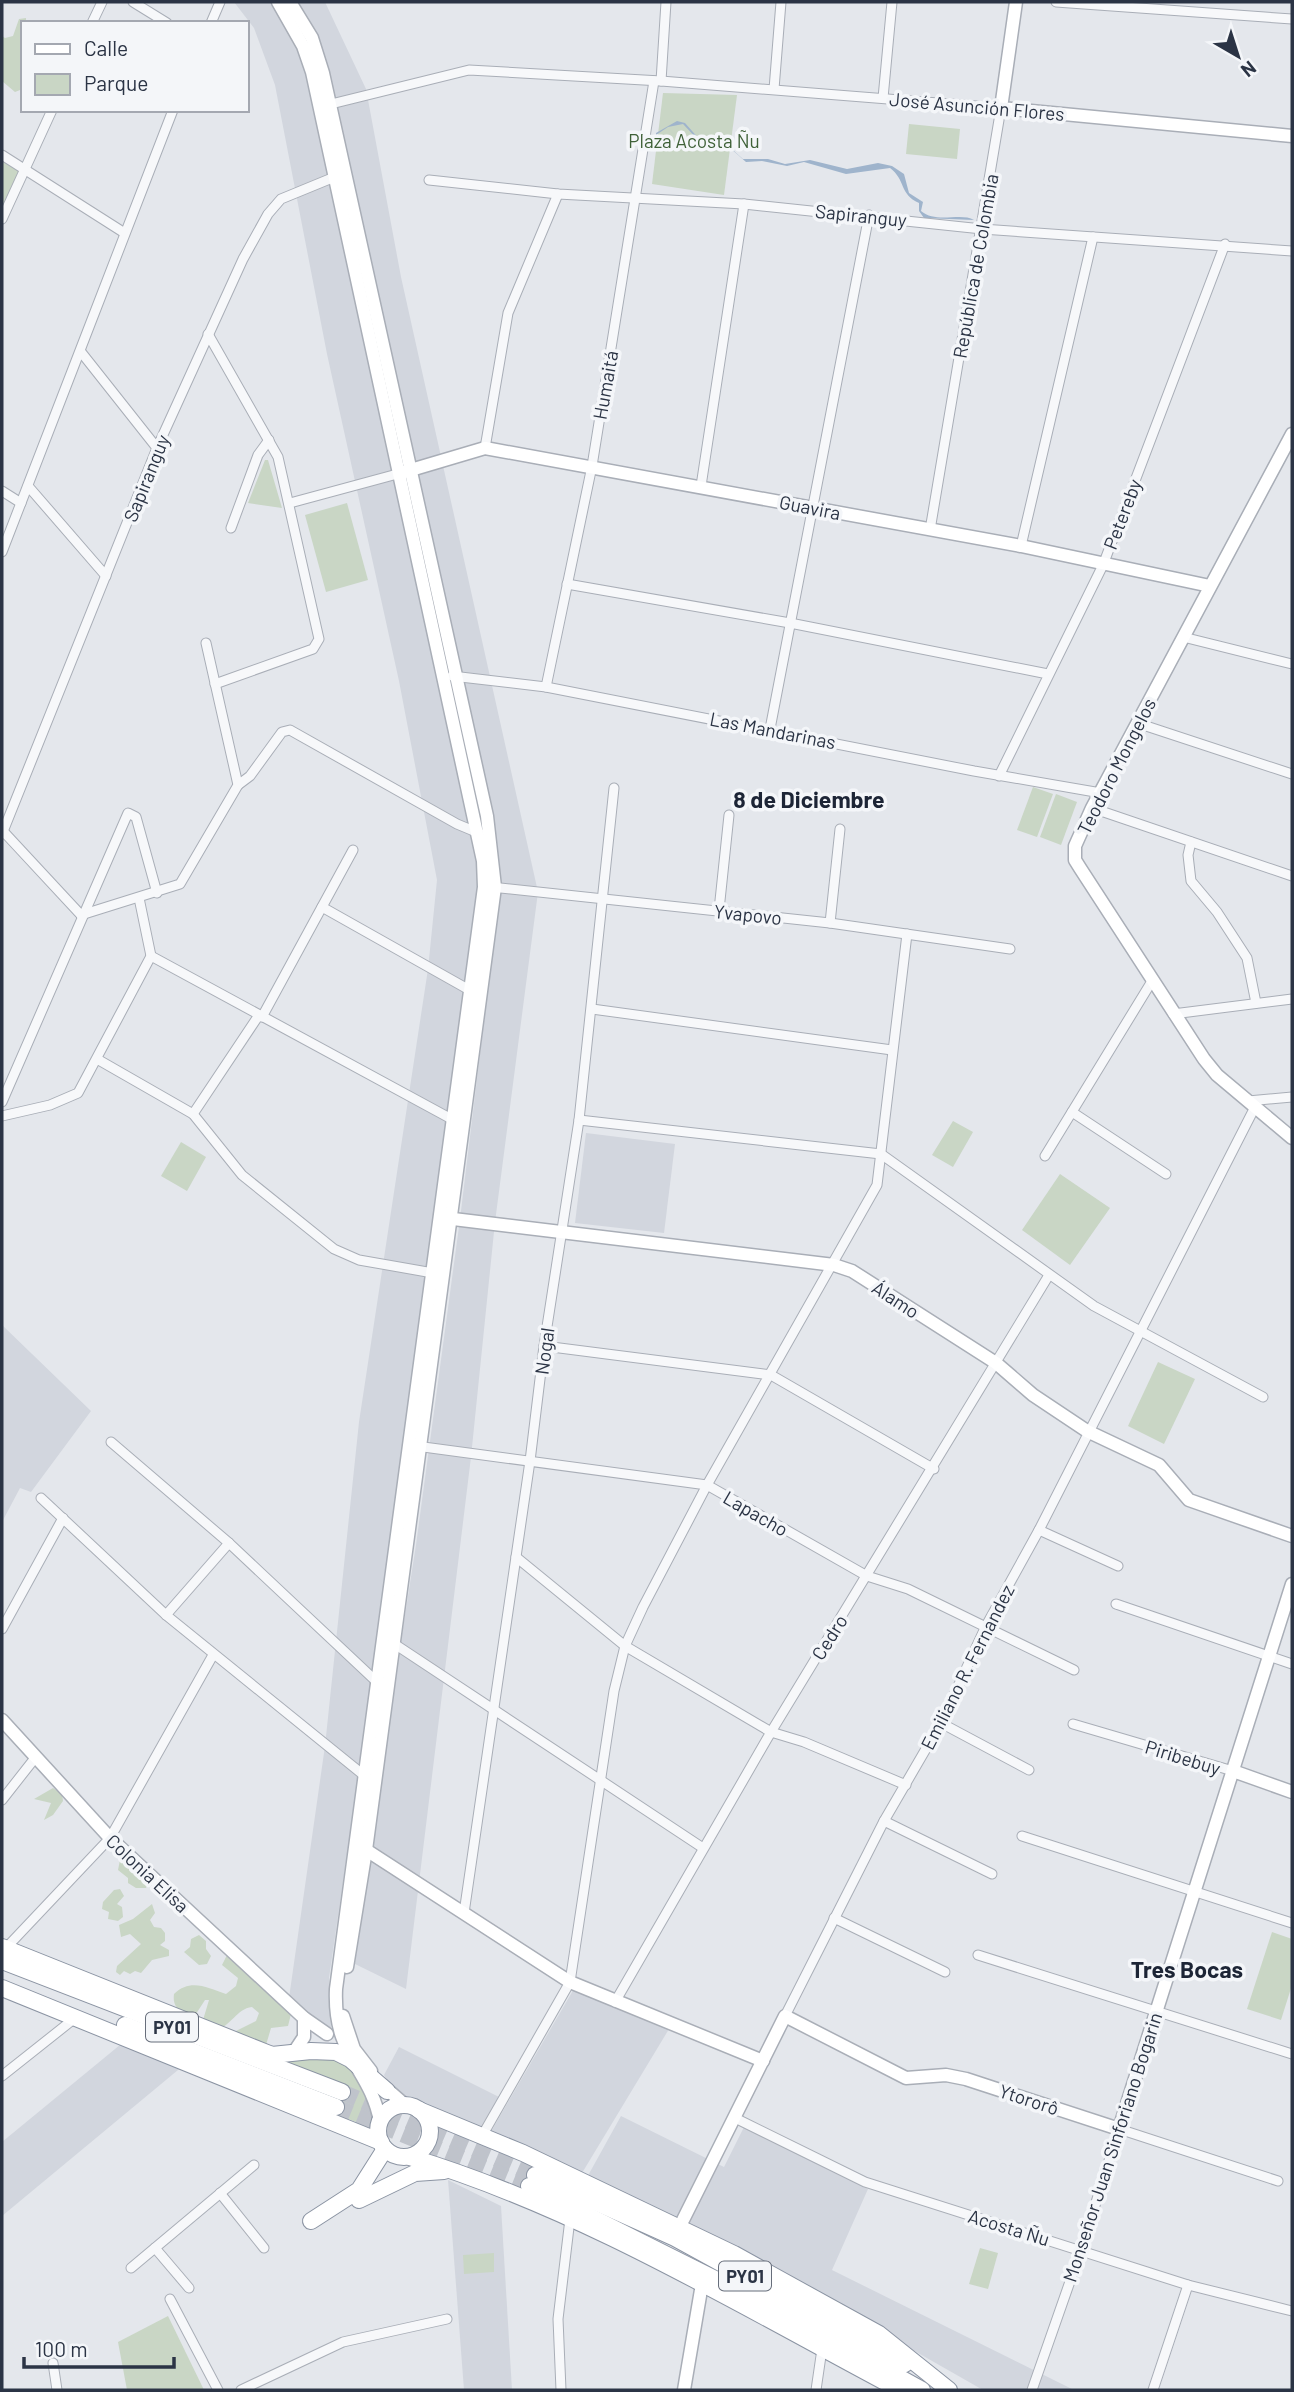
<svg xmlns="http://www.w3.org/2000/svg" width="1294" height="2392" font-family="Barlow,sans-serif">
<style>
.built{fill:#d2d6de}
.green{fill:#c9d6c5}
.water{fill:#9fb4cc}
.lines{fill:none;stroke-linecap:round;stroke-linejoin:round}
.highway-tunnel{stroke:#bfc3cb;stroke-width:16;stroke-dasharray:16 8;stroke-linecap:butt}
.street-casing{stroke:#a9aeb7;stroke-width:11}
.secondary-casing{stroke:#a9aeb7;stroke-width:15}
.highway-casing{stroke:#8b94a3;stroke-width:18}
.street{stroke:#f7f8fa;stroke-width:9}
.secondary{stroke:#fff;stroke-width:12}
.highway{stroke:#fff;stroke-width:16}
.labels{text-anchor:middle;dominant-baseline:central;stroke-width:7;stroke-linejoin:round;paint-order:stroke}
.shield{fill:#f4f6f9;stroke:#676e7b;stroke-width:2}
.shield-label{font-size:18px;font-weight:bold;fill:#2b3445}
.street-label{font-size:19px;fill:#2b3445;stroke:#f4f6f9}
.park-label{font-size:19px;fill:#3f6138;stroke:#f4f6f9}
.quarter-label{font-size:23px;font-weight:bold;fill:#1d2536;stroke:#f4f6f9}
</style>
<rect width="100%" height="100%" fill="#e4e7ec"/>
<g class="built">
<path d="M234,2H276L305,58L481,864L385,1593L329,1978L331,2027L326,2030L289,1998L325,1746L359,1422L428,969L437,880L399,681L327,354L275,85L254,28Z"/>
<path d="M293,2H325L366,89L401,277L538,892L495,1222L471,1457L406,1989L355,1964L370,1839L416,1545L460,1219L500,890L480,782Z"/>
<path d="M586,1133L675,1144L664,1233L575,1223Z"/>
<path d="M2,1325L91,1411L31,1492L20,1488L2,1522Z"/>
<path d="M575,1987L669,2029L579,2178L489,2135Z"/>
<path d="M126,2040L184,2065L2,2216V2142Z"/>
<path d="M399,2047L507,2101L485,2135L404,2101L392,2089L384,2075Z"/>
<path d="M621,2116L724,2167L746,2123L868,2189L832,2270L1074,2390H983L883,2333L585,2181Z"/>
<path d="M448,2180L501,2206L512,2390H464Z"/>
</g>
<g class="green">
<path d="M26,18V23H23V81L20,90L15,92L2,81V36L5,38L13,36L19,19Z"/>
<path d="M663,93L737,95L724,195L652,184Z"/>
<path d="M909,124L960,129L957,159L906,154Z"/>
<path d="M6,151L23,165L2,209V152Z"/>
<path d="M265,460H268L282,508L248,503Z"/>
<path d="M347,503L368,580L326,592L305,515Z"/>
<path d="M1033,787L1053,794L1037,837L1017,830Z"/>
<path d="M1056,794L1077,802L1061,845L1040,837Z"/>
<path d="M953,1121L973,1132L953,1167L932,1155Z"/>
<path d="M181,1142L206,1157L187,1191L161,1176Z"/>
<path d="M1060,1174L1110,1208L1070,1265L1022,1230Z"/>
<path d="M1158,1362L1195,1379L1164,1444L1128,1426Z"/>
<path d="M53,1788L62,1794L63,1801L53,1815L44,1820L51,1803L34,1799Z"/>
<path d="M121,1855L130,1865L150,1879L146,1888H136L128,1883V1878L118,1870Z"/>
<path d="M120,1889L124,1896L117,1904L122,1907L123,1917L118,1921L108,1919L109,1912L102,1909L103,1902L114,1890Z"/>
<path d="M152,1904L155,1913L150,1920L154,1927L161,1928L165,1933V1941L160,1945L169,1950V1956L152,1960L141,1973L135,1971L130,1974L124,1971L120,1975L116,1972L117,1966L141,1944L130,1934L121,1937L119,1925L133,1919Z"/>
<path d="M1272,1932L1292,1939V1985L1281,2020L1247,2009Z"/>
<path d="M199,1935L206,1941V1949L211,1956L207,1964L199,1965L184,1952L190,1947L191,1939Z"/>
<path d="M227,1955C246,1960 245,1973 257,1984C268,1994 280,2003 291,2014L288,2026L271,2028L266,2045L234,2032L256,2021L259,2013L252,2007C236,2009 233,2025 213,2032L203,2020L209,2000H205L194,2017C182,2012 172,2009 174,1994C191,1978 207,1988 226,1994L236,1986L238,1978L222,1965Z"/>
<path d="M321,2053L357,2071L371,2113V2128L336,2114L345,2087L279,2060Z"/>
<path d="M980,2248L998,2253L988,2289L969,2284Z"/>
<path d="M494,2253V2272L464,2274L463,2255Z"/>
<path d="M168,2316L204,2390H127L118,2342Z"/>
</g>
<path class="water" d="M677,121L685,123L700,140C728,145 722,140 743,159H768L785,164L810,160L847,169L878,163L892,166L904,174L909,193L923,202L921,211C936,224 961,212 974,220L924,218L919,211V203C899,194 906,180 890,168L846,174L804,162L787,166L762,161L746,162L729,147L700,142L683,124L668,127L656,135V133Z"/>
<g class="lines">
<g class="highway-tunnel">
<path d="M342,2092L535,2175"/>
<path d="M336,2107L529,2186"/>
</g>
<g class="street-casing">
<g id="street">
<path d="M133,2L167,23"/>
<path d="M1056,2L1292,19"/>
<path d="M92,23L102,2"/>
<path d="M211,23L220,2"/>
<path d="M661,81L666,2"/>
<path d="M774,89L781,2"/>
<path d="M883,98L892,2"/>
<path d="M327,105L469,70L661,81L1001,108L930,530"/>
<path d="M2,155L123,232"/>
<path d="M429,180L558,194L744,204L982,229L1292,251"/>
<path d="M2,219L52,110"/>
<path d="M208,334L278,457L319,639L313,649L215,684"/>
<path d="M81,352L157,448"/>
<path d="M485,448L508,313L558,194"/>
<path d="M28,486L106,576"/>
<path d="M701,486L744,204"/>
<path d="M2,491L21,503"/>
<path d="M290,503L401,473"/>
<path d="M231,528L258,455L269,440"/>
<path d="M1021,546L1093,237"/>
<path d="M2,552C60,405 115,257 173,110"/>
<path d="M567,584L790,623L1048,674"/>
<path d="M1183,637L1292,664"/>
<path d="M452,676L546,687L974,771L1101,793"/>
<path d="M546,687L592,466L654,81"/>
<path d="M1137,723L1292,774"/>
<path d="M770,729L869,215"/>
<path d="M999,776L1103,565L1225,244"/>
<path d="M238,785L250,776L282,732L290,730L457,824L481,834"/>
<path d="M1092,808L1292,876"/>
<path d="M3,831L81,915"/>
<path d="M2,834L157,448L243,259L268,214L281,199L337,176"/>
<path d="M1191,842L1188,855L1191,881L1217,912L1247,958L1256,1003"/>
<path d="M491,887L830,923L1010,949"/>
<path d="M322,907L473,992"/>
<path d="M719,910L729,815"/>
<path d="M81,915L180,884L238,785L206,643"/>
<path d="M830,923L840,829"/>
<path d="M151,956L457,1122"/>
<path d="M592,1009L892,1050"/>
<path d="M1173,1014L1292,999"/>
<path d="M262,1017L353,850"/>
<path d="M97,1059L193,1114L242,1175L334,1249L359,1260L433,1273"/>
<path d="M1248,1101L1292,1097"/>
<path d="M2,1102L128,813L136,817L157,893"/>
<path d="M1072,1112L1166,1174"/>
<path d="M193,1114L259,1015"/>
<path d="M2,1116L50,1105L78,1093L151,956L139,898"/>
<path d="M579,1120L881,1154L1094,1306L1263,1397"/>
<path d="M1045,1156L1152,981"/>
<path d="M544,1346L771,1375L934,1469"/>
<path d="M111,1442L229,1543L378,1683"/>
<path d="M416,1446L707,1485L867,1576L908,1589L1074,1670"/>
<path d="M41,1498L166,1615L366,1777"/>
<path d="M1039,1530L1118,1566"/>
<path d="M516,1557L625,1646L771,1732L804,1742L906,1785"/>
<path d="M1116,1604L1292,1664"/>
<path d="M166,1615L229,1543"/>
<path d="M2,1629L63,1518"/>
<path d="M393,1643L703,1848"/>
<path d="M941,1723L1029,1770"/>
<path d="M1073,1724L1233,1771"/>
<path d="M2,1800L35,1758"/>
<path d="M884,1821L992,1874"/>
<path d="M1022,1836L1292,1923"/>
<path d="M464,1913L530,1461L544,1346L579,1120L614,788"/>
<path d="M834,1918L945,1972"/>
<path d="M6,1948L110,1838L213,1655"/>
<path d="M978,1955L1292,2054"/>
<path d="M615,2002L771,1732L1049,1275"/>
<path d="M785,2016L884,1821L941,1723L986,1626L1039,1530L1255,1107"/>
<path d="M2,2076L75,2018"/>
<path d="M735,2118L865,2182L1188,2285L1292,2311"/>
<path d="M482,2136L570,1982L614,1691L625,1646L643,1607L707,1485L877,1185L907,934"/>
<path d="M220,2193L264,2248"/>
<path d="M155,2248L189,2288"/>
<path d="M131,2268L254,2165"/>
<path d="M170,2299L218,2390"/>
<path d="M53,2363L57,2390"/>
<path d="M241,2390L343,2342L447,2319"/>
<path d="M561,2390L558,2319L570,2219"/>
<path d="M816,2390L822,2349"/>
<path d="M1032,2390L1081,2250L1119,2129L1278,2181"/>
<path d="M1153,2390L1188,2285"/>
</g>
</g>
<g class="secondary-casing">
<g id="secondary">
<path d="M278,2L303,46L312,72L483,861L484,887L336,1989C333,2057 370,2068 380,2121"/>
<path d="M290,2L312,38L323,73L487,816L495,887L366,1850L347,1967"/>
<path d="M1016,2L1001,108L1292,136"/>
<path d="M1292,434L1092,808L1075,846V860L1080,868L1204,1059L1217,1075L1292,1138"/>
<path d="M404,472L485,448L1021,546L1210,586"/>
<path d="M445,1218L834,1265L852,1271L996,1363L1033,1395L1087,1431L1159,1465L1189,1500L1292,1536"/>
<path d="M2,1720L110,1838L304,2018L327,2034"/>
<path d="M1233,1771L1292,1792"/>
<path d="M360,1846L570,1982L763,2061"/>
<path d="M343,2016L354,2049L371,2071"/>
<path d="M294,2052L304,2037V2018"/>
<path d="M382,2085L405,2105"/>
<path d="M679,2228L785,2016L906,2078L946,2075L966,2079L1119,2129L1292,1584"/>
<path d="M684,2390L702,2284"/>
</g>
</g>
<g class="highway-casing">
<g id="highway">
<path d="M2,1947L272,2055L311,2051L336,2052L350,2059L387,2091"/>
<path d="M2,1961L342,2092"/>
<path d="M2,1988L381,2142"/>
<path d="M125,2025L336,2107"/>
<circle cx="404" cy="2131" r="26"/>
<path d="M419,2110L523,2153L734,2254L879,2334L949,2390"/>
<path d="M410,2157C582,2209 741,2306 900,2390"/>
<path d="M535,2175L675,2238L905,2364"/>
<path d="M529,2186L773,2308L922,2390"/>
<path d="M359,2200L415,2173L444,2171"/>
<path d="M311,2221L359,2190L385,2149"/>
</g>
</g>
<use href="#street" class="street"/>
<use href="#secondary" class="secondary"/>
<use href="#highway" class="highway"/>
</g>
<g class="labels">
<g class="shield">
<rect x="146" y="2012.5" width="52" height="29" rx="5"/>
<rect x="719" y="2261.5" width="52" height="29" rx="5"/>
</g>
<g class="shield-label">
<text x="172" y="2027">PY01</text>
<text x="745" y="2276">PY01</text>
</g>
<g class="street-label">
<text transform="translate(977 106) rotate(5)">José Asunción Flores</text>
<text transform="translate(861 215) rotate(6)">Sapiranguy</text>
<text transform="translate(975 266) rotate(-80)">República de Colombia</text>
<text transform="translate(605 385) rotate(-80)">Humaitá</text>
<text transform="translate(146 478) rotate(-68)">Sapiranguy</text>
<text transform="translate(810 507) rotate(11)">Guavira</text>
<text transform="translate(1122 514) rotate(-69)">Petereby</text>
<text transform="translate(773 730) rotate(11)">Las Mandarinas</text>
<text transform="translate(1116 766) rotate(-63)">Teodoro Mongelos</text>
<text transform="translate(748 914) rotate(6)">Yvapovo</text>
<text transform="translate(896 1299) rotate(33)">Álamo</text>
<text transform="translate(544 1351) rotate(-82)">Nogal</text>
<text transform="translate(756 1513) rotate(30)">Lapacho</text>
<text transform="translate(829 1637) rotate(-58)">Cedro</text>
<text transform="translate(967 1667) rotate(-63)">Emiliano R. Fernandez</text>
<text transform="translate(1183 1757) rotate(17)">Piribebuy</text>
<text transform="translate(148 1873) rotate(43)">Colonia Elisa</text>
<text transform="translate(1029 2099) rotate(18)">Ytororô</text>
<text transform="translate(1112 2147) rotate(-72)">Monseñor Juan Sinforiano Bogarin</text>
<text transform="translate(1009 2227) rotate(17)">Acosta Ñu</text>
</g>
<g class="park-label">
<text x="694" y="140">Plaza Acosta Ñu</text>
</g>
<g class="quarter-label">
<text x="809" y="799">8 de Diciembre</text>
<text x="1187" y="1969">Tres Bocas</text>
</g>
</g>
<rect width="1294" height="2392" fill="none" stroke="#2b3445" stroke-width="7"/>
<rect x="21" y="21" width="228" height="91" fill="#f4f6f9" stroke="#a4a8b1" stroke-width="2"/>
<rect x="35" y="44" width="35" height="10" fill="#ffffff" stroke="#a4a8b1" stroke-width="2"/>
<text x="84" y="56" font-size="21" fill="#2b3445">Calle</text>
<rect x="35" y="74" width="35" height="21" fill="#c9d6c5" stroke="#a4a8b1" stroke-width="2"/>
<text x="84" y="91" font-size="21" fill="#2b3445">Parque</text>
<g transform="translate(1238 56) rotate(141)" stroke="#f4f6f9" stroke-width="5" paint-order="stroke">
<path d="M0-5L12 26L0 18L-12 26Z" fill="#2b3445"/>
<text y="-10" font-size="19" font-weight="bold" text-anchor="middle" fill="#2b3445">N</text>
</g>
<path d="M24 2357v10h150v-10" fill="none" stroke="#2b3445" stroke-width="3.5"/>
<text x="35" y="2357" font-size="21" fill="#2b3445" stroke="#f4f6f9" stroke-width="5" paint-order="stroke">100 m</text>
</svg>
